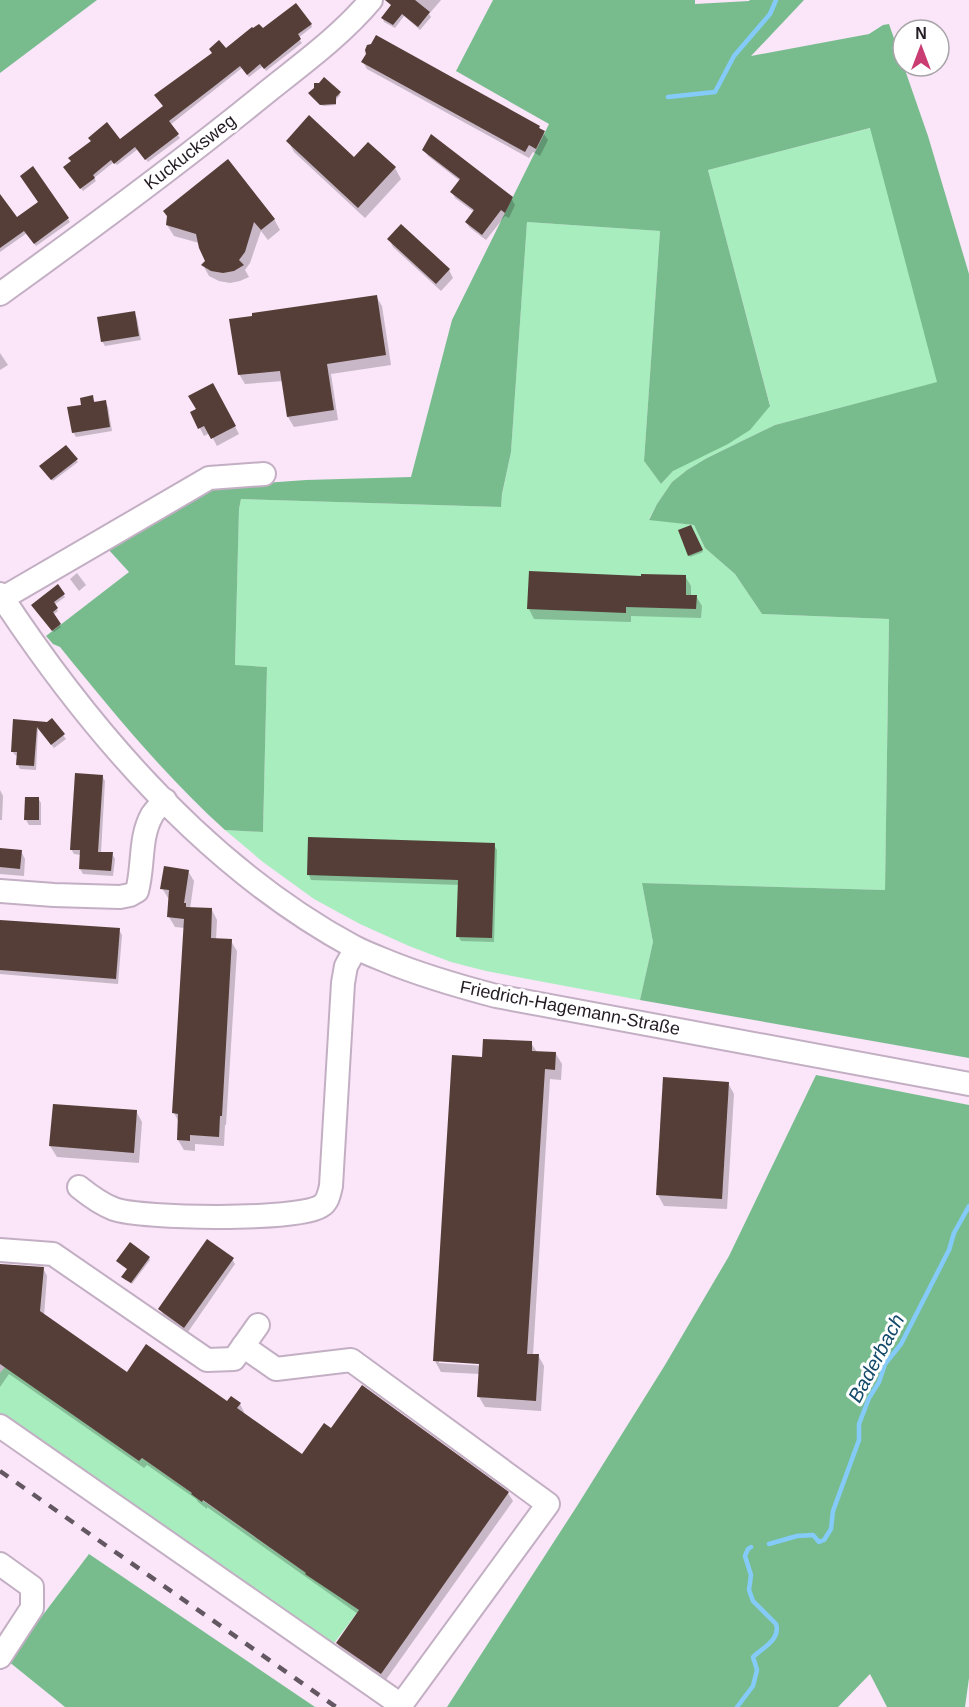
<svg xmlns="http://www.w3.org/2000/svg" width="969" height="1707" font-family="Arial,sans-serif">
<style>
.green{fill:#a7edbd}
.forest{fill:#78bc8e}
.shadow{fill:#0003;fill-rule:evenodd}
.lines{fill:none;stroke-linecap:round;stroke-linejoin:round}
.stream{stroke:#85cbfa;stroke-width:4.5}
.building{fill:#553e37}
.minor-casing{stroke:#c3afc3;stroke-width:26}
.minor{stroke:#fff;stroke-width:22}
.rail{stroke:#635862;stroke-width:4.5;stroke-dasharray:10 10;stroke-linecap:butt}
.labels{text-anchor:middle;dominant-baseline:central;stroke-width:6;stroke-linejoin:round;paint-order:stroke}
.street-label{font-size:18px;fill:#241c23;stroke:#fff}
.water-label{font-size:20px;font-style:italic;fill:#144a69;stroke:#fff}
</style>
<rect width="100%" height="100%" fill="#fae5f9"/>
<g class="green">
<path d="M871,128L938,382L775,425L707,458L687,470L672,482L657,504L649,519L694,525L705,548L735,574L762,614L889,619L885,890L642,883L653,942L640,1000L486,971L451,962L409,946L360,924L314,899L263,862L225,830L263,832L267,667L235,666L239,509L241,499L501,507L502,495L511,452L527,222L660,231L644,461L661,484L673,471L770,405L708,170Z"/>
<path d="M5,1367L139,1461L142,1458L359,1610L329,1650L0,1414V1373Z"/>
</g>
<g class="forest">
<path d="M0,0H97L0,73Z"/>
<path d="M493,0H695V4L749,1L750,0H804L751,56L869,34L883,25L889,24L928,136L969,274V1058L640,1000L653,942L642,883L885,890L889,619L762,614L735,574L705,548L694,525L649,520L657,504L672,482L687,470L707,458L775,425L937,382L870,128L708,170L770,406L750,430L728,444L673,471L661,484L644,461L660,231L527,222L511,452L502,494L501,507L241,499L239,509L235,665L267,667L263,832L225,830C164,775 112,711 60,647L53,644L46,636L129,572L107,548L211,487L306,480L411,477L452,320L549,124L456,71Z"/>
<path d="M816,1075L969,1105V1678L965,1707H887L870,1674L838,1707H447L577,1506L665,1365L729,1256Z"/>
<path d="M89,1554L315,1707H65L8,1661Z"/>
</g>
<g class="shadow">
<path d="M398,0H441L429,14L431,17L420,30L404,16L395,28L384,22L383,19Z"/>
<path d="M311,24L312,27L298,38L302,43L266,71L263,66L249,77L242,68L170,125L180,138L148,162L138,149L117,165L114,162L94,178L96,181L83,191L67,170L120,141L164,106L226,50L263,31Z"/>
<path d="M363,62L539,127L548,140L540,156L533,152L529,158L367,69Z"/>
<path d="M339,93L340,95L336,100V105L323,106L311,96Z"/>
<path d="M288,141L395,168L401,179L365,218L294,152Z"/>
<path d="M424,150L511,198L515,205L509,218L505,216L486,240L470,228L466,222L474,212L455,198L452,192L460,181L428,156Z"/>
<path d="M33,168L70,222L36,246L27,233L0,252V202L16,219L40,202Z"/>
<path d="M274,219L280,230L268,240L261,231L250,263L245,270L249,277L240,281L230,283L219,281L209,276L203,265L207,261L199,243L174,236L167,225Z"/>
<path d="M389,239L449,270L453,278L441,291L393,247Z"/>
<path d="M376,296L382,306L391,365L331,374L338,420L294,427L288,417L283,381L245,384L239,374Z"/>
<path d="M134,313L137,318L141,340L105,346L102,341Z"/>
<path d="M0,353L8,365L0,370Z"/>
<path d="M213,385L239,434L217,446L210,433L204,436L192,413L198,410Z"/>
<path d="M92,397L95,402H105L108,407L112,431L76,437L73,432Z"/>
<path d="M65,447L78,462L53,481L42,468Z"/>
<path d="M690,527L703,552L690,557L680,531Z"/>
<path d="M77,573L86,585L79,591L70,579Z"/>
<path d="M685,576L691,586V596H696L702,606L701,618L631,616V622L534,619L529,609L642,577Z"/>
<path d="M57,586L65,597L54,605L58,611L53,615L61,627L54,632L33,605Z"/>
<path d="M14,721L48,723L63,735L66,739L54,748L38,729L36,770L20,769L18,765V756L15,755L12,751Z"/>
<path d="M102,776L105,781L101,853L112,854L115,859L113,876L83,874L80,869L81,855L74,854L71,849Z"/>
<path d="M0,790L3,796L2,820H0Z"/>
<path d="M38,798L41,803V825H29L26,820Z"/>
<path d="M494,845L497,850L494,942L461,941L458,936L460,885L311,880L309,875Z"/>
<path d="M0,850L21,851L25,859L24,876L0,874Z"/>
<path d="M188,871L194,881L190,909L212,910L217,920L216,940L231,941L237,951L226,1125H225L224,1146L195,1144V1151L184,1150L178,1140L179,1122L174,1113L185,928L175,927L169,917L170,899L168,898L162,888Z"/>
<path d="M0,921L119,930L122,935L118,984L0,974Z"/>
<path d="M531,1043L537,1052L556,1054L562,1064L561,1080L550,1079L533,1355H538L544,1366L541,1411L485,1407L479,1397L480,1374L441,1372L435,1361L483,1059ZM439,1360L487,1363L486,1366L439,1363Z"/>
<path d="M728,1083L734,1094L727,1209L664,1206L658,1195Z"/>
<path d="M136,1111L142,1122L139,1163L57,1157L50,1146Z"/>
<path d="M149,1258L150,1260L132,1284L124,1279L123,1277Z"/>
<path d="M232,1259L235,1264L188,1332L163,1314L160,1309Z"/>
<path d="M0,1265L43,1268L47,1276L44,1316L127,1374L227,1403L240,1404L244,1412L243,1414L303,1456L331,1430L362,1387L508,1493L513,1501L385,1681L342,1651L337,1643L358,1614L207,1507V1509L198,1502L196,1499L147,1465L144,1468L9,1374L0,1387Z"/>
</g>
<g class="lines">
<g class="stream">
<path d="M668,97L715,92L734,56L770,14L776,0"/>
<path d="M769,1544L797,1536L813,1535L819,1542L824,1540L831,1529L833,1511L859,1440V1424L869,1398L879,1382L885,1364L901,1344L949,1250L954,1233L969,1206"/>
<path d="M737,1707L753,1686L757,1670L753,1657C762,1648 781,1640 776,1624L753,1601L749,1590L751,1575L745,1556L748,1549L751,1547"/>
</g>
</g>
<g class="building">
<path d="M385,0H415L430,12L418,27L402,14L393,25L381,18L391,5Z"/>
<path d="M296,3L312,24L298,34L301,39L264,69L260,64L247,75L240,66L212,88L169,121L179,134L145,160L135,147L114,164L111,160L93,175L95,178L80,189L63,167L71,161L68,158L91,141L88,138L107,122L120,139L163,106L154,95L212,53L209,49L219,40L226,48L252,27L253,28L259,24L263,28Z"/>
<path d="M376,35L540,126L539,128L545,131L536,149L529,145L525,152L361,62L366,54L365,50L367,45L371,44Z"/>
<path d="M324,77L341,92L336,97V104L320,105L308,93L314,88V83H319Z"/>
<path d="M309,115L354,157L368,142L396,167L358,208L286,141Z"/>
<path d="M431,134L513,197L505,213L501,210L482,235L465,222L474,210L450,192L460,179L422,150Z"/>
<path d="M228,159L275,219L261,230L254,222L245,252L239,260L244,265L234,271L223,273L211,271L201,265L205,261L199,248L196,234L166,225L167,216L163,211Z"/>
<path d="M33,166L69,218L34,244L24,231L0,248V194L17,217L38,202L20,176Z"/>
<path d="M401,224L450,269L436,284L387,239Z"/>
<path d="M377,295L386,355L327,364L334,410L287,417L280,371L238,375L229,319L252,316V313Z"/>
<path d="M135,311L139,336L101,342L97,317Z"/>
<path d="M213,383L236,426L211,439L204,426L198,429L190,412L196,409L188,396Z"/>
<path d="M93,395L94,402L106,400L110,427L72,433L67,407L81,405L80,398Z"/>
<path d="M66,445L78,459L51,480L39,466Z"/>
<path d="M691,525L703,550L688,556L678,530Z"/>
<path d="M529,571L641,576V574L686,575V595H697L696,609L626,607V613L527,609Z"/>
<path d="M58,584L65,594L54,602L58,608L53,612L61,624L52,631L31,605Z"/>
<path d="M52,718L65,734L51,745L37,727L34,766L16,765L17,752H11L13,719L47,722Z"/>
<path d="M75,773L103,775L98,852H113L111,871L79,869L80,850H70Z"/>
<path d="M25,797H39V820H24Z"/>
<path d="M308,837L495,843L492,938L456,937L458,880L307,875Z"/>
<path d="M0,848L22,850L20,869L0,867Z"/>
<path d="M164,866L189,870L184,903H186V907L212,908L211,938L232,939L222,1116H220L219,1137L190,1135V1141L177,1140L178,1114L172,1113L184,919L167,917L169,890L160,889Z"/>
<path d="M0,920L120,928L116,979L0,970Z"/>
<path d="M483,1039L532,1041V1051L556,1052L555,1070L545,1069L527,1354H539L536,1401L477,1397L479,1364L433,1361L452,1055L482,1057Z"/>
<path d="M663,1077L729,1082L722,1199L656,1195Z"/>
<path d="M53,1104L137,1110L134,1153L49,1146Z"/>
<path d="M207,1239L234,1258L184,1328L158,1309Z"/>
<path d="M130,1242L150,1257L131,1283L121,1277L127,1269L116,1261Z"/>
<path d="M0,1264L44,1267L40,1311L127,1372L146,1344L227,1401L231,1396L241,1403L237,1408L302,1454L324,1423L331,1428L362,1385L509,1492L381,1674L336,1643L359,1610L305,1574L306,1573L203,1500L202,1502L191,1494L192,1493L142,1458L139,1461L0,1364Z"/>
</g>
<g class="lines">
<g class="minor-casing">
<g id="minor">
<path d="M0,294C89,230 177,165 262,96C299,66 340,37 371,0"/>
<path d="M0,594C90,731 208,868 354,947C364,952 374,956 384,960C420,975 458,986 496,996L969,1084"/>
<path d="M3,598L209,478L264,474"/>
<path d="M0,891L54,895L120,897L130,895L137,891C144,866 139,838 152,815C155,810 161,805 165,800"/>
<path d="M79,1187C90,1196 101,1204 114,1209C142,1219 298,1221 321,1206C328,1202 329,1194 331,1186L343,983L346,966L356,948"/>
<path d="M0,1250L53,1254L207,1360L234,1359L258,1325"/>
<path d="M0,1426L401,1705L548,1504L351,1360L276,1369L243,1346"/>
<path d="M0,1564L32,1587V1608L0,1657"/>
</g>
</g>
<use href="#minor" class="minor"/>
<path class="rail" d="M0,1471L336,1707"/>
</g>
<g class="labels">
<g class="street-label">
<text transform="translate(190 152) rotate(-38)">Kuckucksweg</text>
<text transform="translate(570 1008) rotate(11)">Friedrich-Hagemann-Straße</text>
</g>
<g class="water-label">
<text transform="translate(876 1358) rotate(-62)">Baderbach</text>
</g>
</g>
<g transform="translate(921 48)"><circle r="28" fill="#ffffff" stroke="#a7a4a7" stroke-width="1.5"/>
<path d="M0-4.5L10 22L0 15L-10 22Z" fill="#c93d72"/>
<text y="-9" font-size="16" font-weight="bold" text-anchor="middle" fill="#241c23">N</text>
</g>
</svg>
